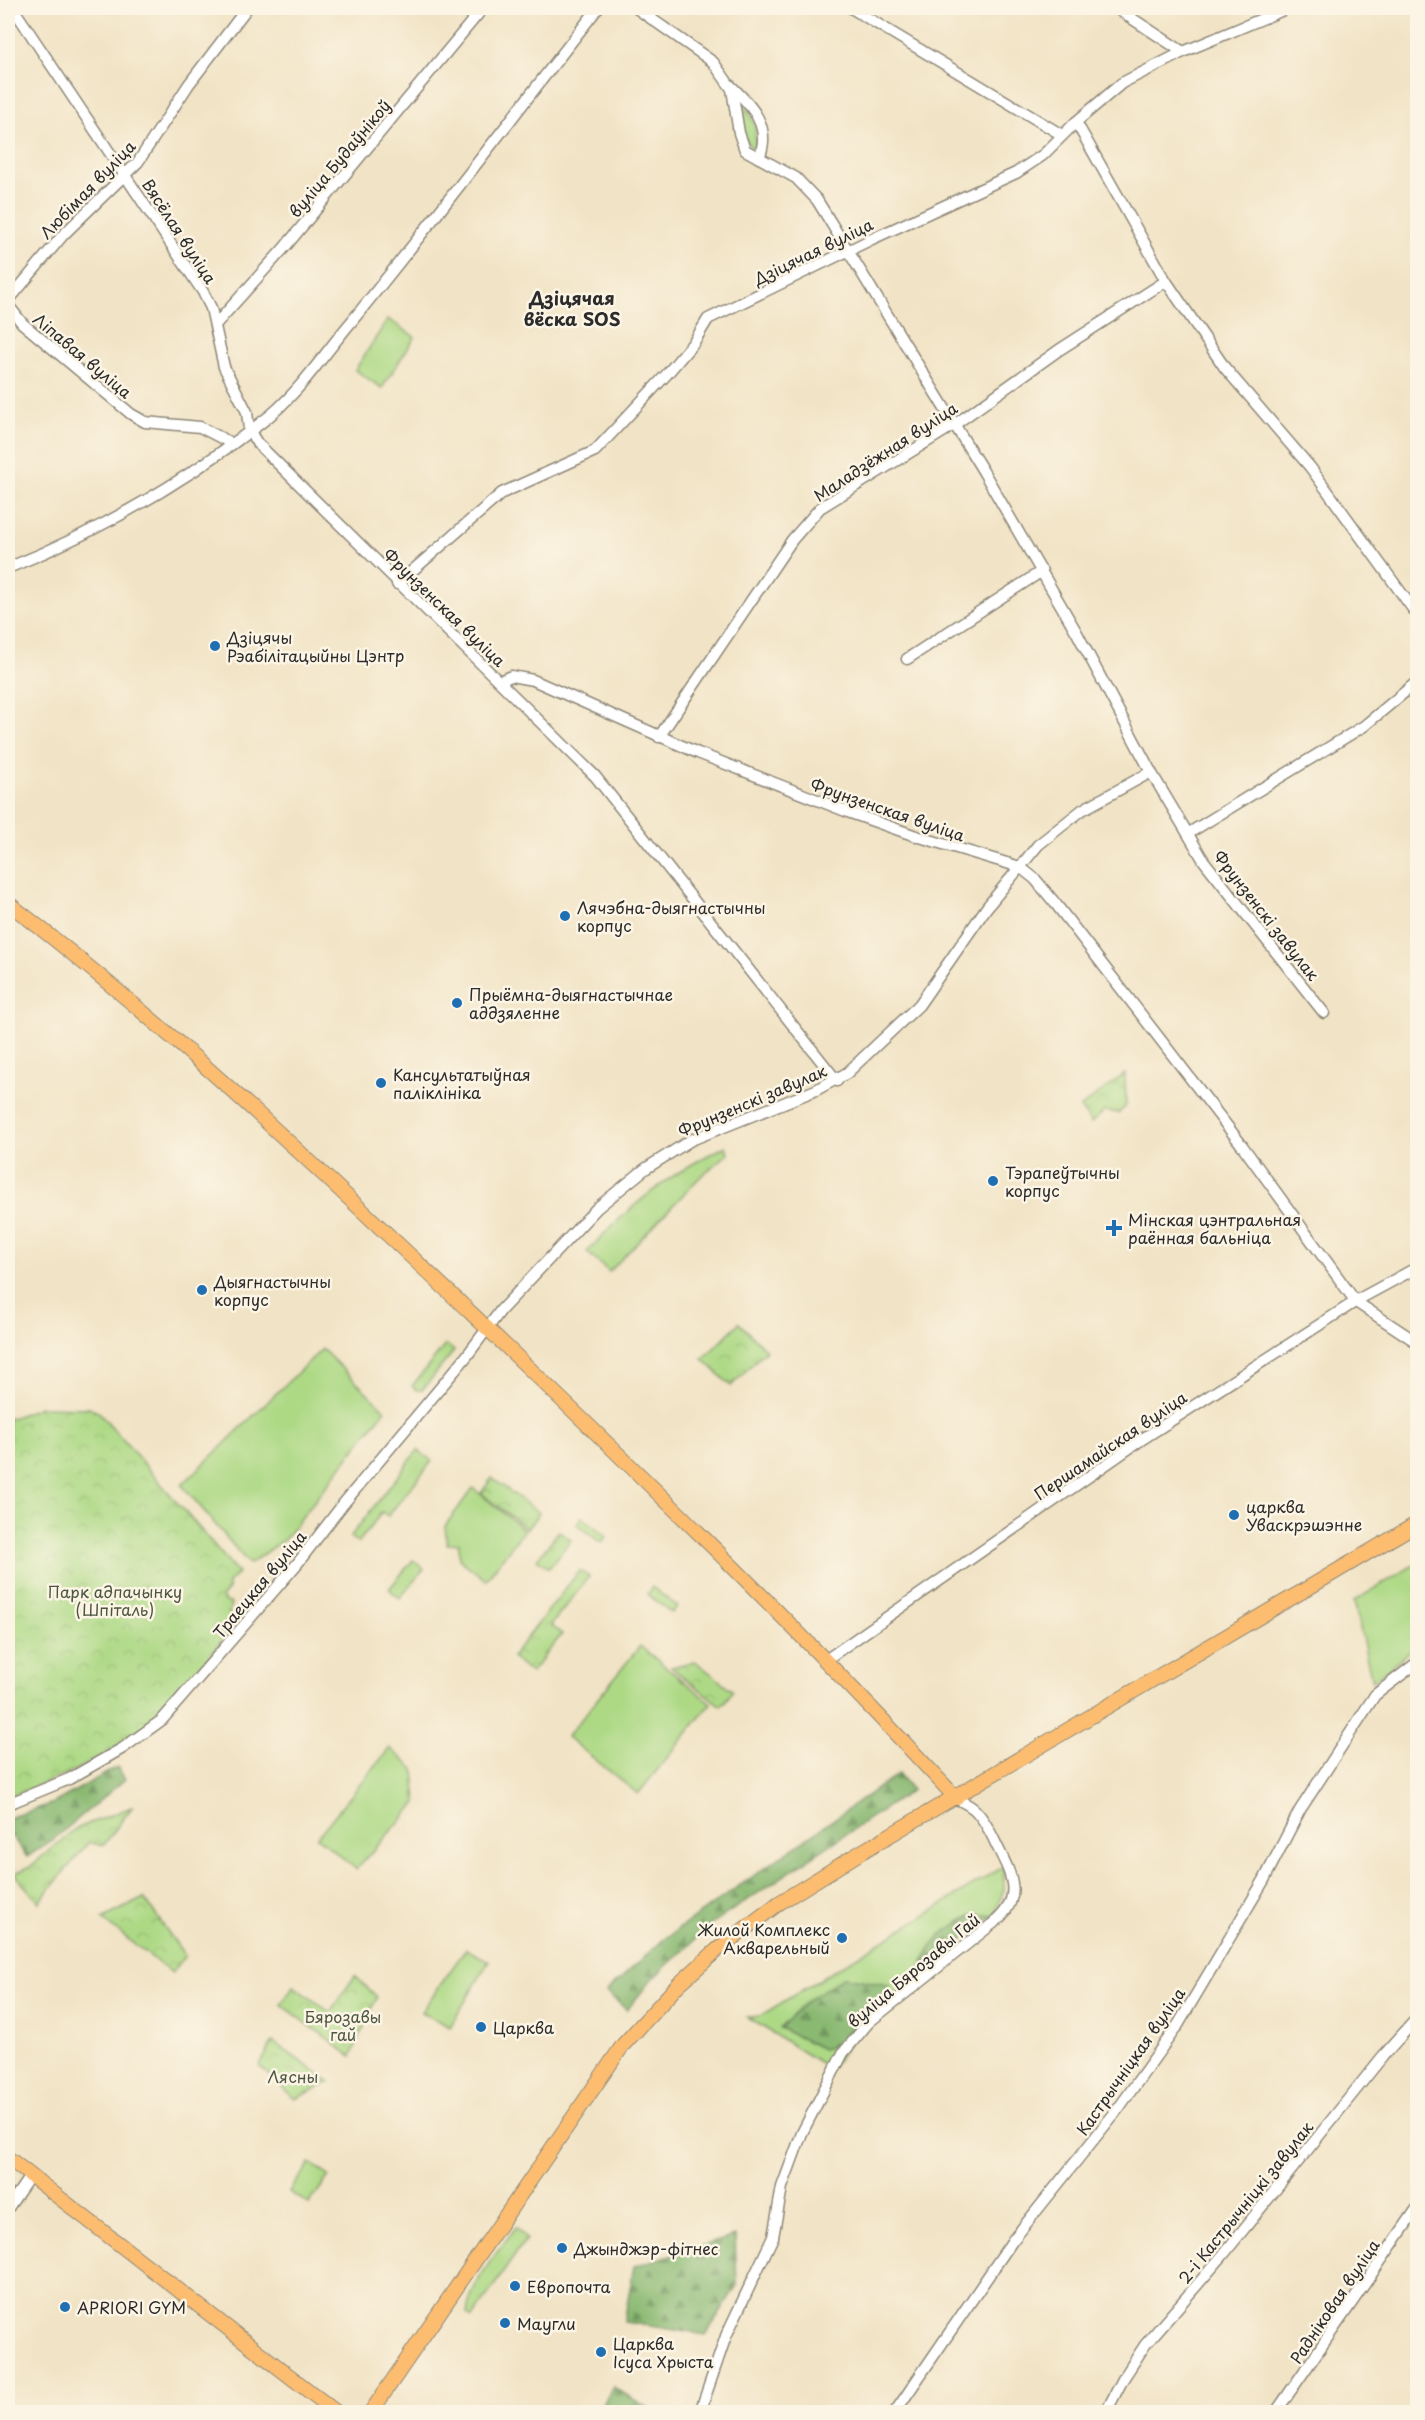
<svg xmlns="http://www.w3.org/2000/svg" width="1425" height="2420" font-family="'Playpen Sans',sans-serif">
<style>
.green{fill:#add985;stroke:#6c8258;stroke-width:1.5;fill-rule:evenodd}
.forest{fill:url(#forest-firs);stroke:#5a724e;stroke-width:1.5}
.park{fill:url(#park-crowns);stroke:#6c8258;stroke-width:1.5}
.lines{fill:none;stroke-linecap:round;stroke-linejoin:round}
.minor-casing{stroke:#8e8778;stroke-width:13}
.major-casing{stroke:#8e8778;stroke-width:16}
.minor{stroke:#fff;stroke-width:10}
.major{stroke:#fcbd6f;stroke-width:14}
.poi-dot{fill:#1f6fb2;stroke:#fcf5e5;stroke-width:2}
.labels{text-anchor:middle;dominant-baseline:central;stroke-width:5;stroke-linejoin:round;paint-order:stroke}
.street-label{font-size:16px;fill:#2b2b2b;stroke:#fcf5e5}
.poi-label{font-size:16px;fill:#2b2b2b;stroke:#fcf5e5;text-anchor:start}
.park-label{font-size:16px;fill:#4c5642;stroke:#fcf5e5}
.neighbourhood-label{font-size:18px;font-weight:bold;fill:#2b2b2b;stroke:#fcf5e5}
</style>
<defs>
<pattern id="forest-firs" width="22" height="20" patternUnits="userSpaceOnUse" patternTransform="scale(1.5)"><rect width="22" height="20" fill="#8ab972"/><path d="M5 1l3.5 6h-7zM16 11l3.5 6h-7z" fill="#71975e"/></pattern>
<pattern id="park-crowns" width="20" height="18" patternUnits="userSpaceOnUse" patternTransform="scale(1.5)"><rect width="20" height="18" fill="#add985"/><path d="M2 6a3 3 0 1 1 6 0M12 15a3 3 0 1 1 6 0" fill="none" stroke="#95ba73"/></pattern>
</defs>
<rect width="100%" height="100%" fill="#fcf5e5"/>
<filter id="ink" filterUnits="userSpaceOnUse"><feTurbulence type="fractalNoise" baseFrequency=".0167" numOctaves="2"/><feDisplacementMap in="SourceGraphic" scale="12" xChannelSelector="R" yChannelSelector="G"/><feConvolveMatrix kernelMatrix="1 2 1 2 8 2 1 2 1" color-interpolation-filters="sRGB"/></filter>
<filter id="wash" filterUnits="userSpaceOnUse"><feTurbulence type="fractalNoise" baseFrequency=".008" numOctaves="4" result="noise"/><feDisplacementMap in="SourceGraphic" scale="24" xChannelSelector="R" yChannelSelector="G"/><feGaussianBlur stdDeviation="1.35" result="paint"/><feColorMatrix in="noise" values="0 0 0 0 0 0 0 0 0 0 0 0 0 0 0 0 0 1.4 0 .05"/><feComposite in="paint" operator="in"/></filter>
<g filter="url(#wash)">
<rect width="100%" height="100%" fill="#f1e3c5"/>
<g class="green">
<path d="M740,106L746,107L755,125L756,151C741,142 741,122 740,106Z"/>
<path d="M388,319L415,337L382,388L355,370Z"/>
<path d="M726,1146L728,1154L701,1176L609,1272L587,1252C629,1206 670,1173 726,1146Z"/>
<path d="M446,1344L454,1351L422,1390H417L412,1386Z"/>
<path d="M322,1349L385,1410L285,1539L249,1564L182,1485Z"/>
<path d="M418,1450L432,1461L388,1516L382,1512L358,1543L350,1537Z"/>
<path d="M473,1488L524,1530L486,1580L459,1559V1543L447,1544L445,1526Z"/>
<path d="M582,1517L607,1536L601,1543L577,1524Z"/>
<path d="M1417,1563V1646L1372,1681L1354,1601Z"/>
<path d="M652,1587L677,1606L672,1613L647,1594Z"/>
<path d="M640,1646L711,1703L638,1794L567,1737Z"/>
<path d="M390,1748L414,1769L417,1803L356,1869L317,1837Z"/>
<path d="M1003,1867L1004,1889L994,1916L924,1959L921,1971L901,1987L862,2025L830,2069L747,2017L760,2016ZM843,1977L889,1985L823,2049L780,2028Z"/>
<path d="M466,1949L489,1961L450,2027L421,2012Z"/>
<path d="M310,2163L329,2176L309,2204L289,2192Z"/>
<path d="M516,2227L526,2239L472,2318L467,2314C470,2282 498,2252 516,2227Z"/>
</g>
<g class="forest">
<path d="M117,1767L125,1779L54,1839L27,1857L12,1836L8,1838V1818L54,1803Z"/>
<path d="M898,1774L912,1790L713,1923L651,1980L627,2010L606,1992L664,1939Z"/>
<path d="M976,1914L994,1916L921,1971C929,1939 947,1927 976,1914Z"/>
<path d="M843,1977L889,1985L886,1993L844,2043L823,2049L780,2028L807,2001Z"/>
<path d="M735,2236L737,2285L706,2335L624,2322L634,2266Z"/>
<path d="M613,2387L655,2412H599Z"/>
</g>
<g class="park">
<path d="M1125,1074L1126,1106L1119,1113L1105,1111L1091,1123L1080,1108Z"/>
<path d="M739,1323L766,1350L731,1386L703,1359Z"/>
<path d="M40,1407L89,1408L100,1413L238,1573L228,1583V1589L222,1597L225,1602L231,1603L229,1611L235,1623C207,1659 179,1699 144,1728C106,1760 53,1780 8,1797V1417L12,1418Z"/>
<path d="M492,1478L539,1513L527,1529L481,1493Z"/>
<path d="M559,1531L571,1540L549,1568L537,1559Z"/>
<path d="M413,1560L424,1569L400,1598L389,1589Z"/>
<path d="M580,1570L589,1577L551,1625L562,1634L531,1673L512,1657Z"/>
<path d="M695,1661L733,1691L721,1706L671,1667Z"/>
<path d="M132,1807L103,1846L89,1842L39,1902L14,1874L31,1866L75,1829Z"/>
<path d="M144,1898L185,1956L172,1973L102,1919Z"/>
<path d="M355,1976L377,1997L351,2056L281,2004L294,1986L330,2012Z"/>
<path d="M273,2042L330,2082L295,2099L259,2066Z"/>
</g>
</g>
<g filter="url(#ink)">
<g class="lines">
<g class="minor-casing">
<g id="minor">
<path d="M13,8L203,292L211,308L224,367L247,412L249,430L257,443L595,776L837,1081"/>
<path d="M636,8L713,62L732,89L739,133L745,150L796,178L817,200L983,471L1077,633L1151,772L1204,861L1324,1013"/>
<path d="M851,8L1062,135"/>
<path d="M1116,8L1183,52"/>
<path d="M731,86C752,106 772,127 759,158"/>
<path d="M1076,122L1166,281L1225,368L1310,467L1418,616"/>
<path d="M8,301L63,235L138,162L189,84L247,8"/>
<path d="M8,305L22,323L131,414L145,422L200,427L231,443"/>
<path d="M215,325L285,247L483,8"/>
<path d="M8,568C100,531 182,484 262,422C298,395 323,355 352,321C436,218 516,112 598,8"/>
<path d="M397,584L502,493L595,451L667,374L694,342L708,319L872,239L1016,173L1043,155L1076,122L1122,83L1183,52L1288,8"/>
<path d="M907,659L1042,571"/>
<path d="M500,681L511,676L533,680L698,753L848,812L913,835L1020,867L1035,879L1055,903L1241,1144L1356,1302L1418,1343"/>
<path d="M659,737L792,540L820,508L954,425L1059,350L1166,281"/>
<path d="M1189,833L1364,726L1418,681"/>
<path d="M827,1659L1144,1438L1361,1298L1418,1267"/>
<path d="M8,1804L69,1779L123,1748L162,1720L297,1564L344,1503L466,1357L501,1310L597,1208L645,1169L691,1140L816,1090L847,1073L919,1005L987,907L1038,845L1082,810L1151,772"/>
<path d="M8,2208L30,2176"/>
<path d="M700,2412L726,2336L773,2237L782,2187L802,2133L843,2053L869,2022L996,1921C1024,1897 1011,1874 997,1846C992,1835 984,1819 975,1810C970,1805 962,1802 956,1798"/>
<path d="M895,2412L1013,2240L1118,2109L1178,2025L1264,1880L1300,1810L1375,1695L1418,1662"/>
<path d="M1106,2412L1123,2379L1145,2345L1223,2255L1383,2056L1418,2017"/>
<path d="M1276,2412L1418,2207"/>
</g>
</g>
<g class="major-casing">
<g id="major">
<path d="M8,903C172,1028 319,1170 469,1311C635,1469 800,1629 956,1798"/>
<path d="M8,2158L336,2412"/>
<path d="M371,2412L623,2045L679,1984L717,1950L779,1903L858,1854L1418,1523"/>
</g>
</g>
<use href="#minor" class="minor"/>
<use href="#major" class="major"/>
</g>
</g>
<g class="poi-dot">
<circle cx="215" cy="646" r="6"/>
<circle cx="565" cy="916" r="6"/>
<circle cx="457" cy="1003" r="6"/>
<circle cx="381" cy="1083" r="6"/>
<circle cx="993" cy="1181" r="6"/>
<path d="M1111 1219h6v6h6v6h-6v6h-6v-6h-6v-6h6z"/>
<circle cx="202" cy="1290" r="6"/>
<circle cx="1234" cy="1515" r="6"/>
<circle cx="842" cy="1938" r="6"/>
<circle cx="481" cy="2027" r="6"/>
<circle cx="562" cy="2248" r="6"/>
<circle cx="515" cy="2286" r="6"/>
<circle cx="65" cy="2307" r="6"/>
<circle cx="505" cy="2323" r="6"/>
<circle cx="601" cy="2352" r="6"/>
</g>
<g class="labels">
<g class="street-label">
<text transform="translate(339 158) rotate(-50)">вуліца Будаўнікоў</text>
<text transform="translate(87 189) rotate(-46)">Любімая вуліца</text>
<text transform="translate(180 231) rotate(57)">Вясёлая вуліца</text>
<text transform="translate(813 251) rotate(-26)">Дзіцячая вуліца</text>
<text transform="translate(83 355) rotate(40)">Ліпавая вуліца</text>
<text transform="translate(885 451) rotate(-33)">Маладзёжная вуліца</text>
<text transform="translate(445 607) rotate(44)">Фрунзенская вуліца</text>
<text transform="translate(888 809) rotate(19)">Фрунзенская вуліца</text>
<text transform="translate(1267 915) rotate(52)">Фрунзенскі завулак</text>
<text transform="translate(752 1100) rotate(-23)">Фрунзенскі завулак</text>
<text transform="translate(1110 1445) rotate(-34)">Першамайская вуліца</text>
<text transform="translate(259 1584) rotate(-50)">Траецкая вуліца</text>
<text transform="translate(913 1970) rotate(-40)">вуліца Бярозавы Гай</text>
<text transform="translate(1130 2061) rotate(-55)">Кастрычніцкая вуліца</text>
<text transform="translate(1245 2202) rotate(-51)">2-і Кастрычніцкі завулак</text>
<text transform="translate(1334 2301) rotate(-56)">Радніковая вуліца</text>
</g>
<g class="poi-label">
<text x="227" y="637">Дзіцячы<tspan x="227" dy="18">Рэабілітацыйны Цэнтр</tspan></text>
<text x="577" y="907">Лячэбна-дыягнастычны<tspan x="577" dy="18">корпус</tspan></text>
<text x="469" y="994">Прыёмна-дыягнастычнае<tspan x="469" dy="18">аддзяленне</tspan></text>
<text x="393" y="1074">Кансультатыўная<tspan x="393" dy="18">паліклініка</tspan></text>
<text x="1005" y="1172">Тэрапеўтычны<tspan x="1005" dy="18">корпус</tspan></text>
<text x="1128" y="1219">Мінская цэнтральная<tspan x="1128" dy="18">раённая бальніца</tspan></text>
<text x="214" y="1281">Дыягнастычны<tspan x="214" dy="18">корпус</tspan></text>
<text x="1246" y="1506">царква<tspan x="1246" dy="18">Уваскрэшэнне</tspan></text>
<text x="830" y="1929" text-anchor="end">Жилой Комплекс<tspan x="830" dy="18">Акварельный</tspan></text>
<text x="493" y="2027">Царква</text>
<text x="574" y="2248">Джынджэр-фітнес</text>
<text x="527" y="2286">Европочта</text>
<text x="77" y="2307">APRIORI GYM</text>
<text x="517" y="2323">Маугли</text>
<text x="613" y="2343">Царква<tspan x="613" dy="18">Ісуса Хрыста</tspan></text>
</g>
<g class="park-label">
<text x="115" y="1591">Парк адпачынку<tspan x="115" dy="18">(Шпіталь)</tspan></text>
<text x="343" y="2016">Бярозавы<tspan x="343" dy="18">гай</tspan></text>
<text x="293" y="2076">Лясны</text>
</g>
<g class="neighbourhood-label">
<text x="572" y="297">Дзіцячая<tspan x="572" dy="21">вёска SOS</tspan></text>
</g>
</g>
<rect width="1425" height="2420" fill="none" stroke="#fcf5e5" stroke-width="30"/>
</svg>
